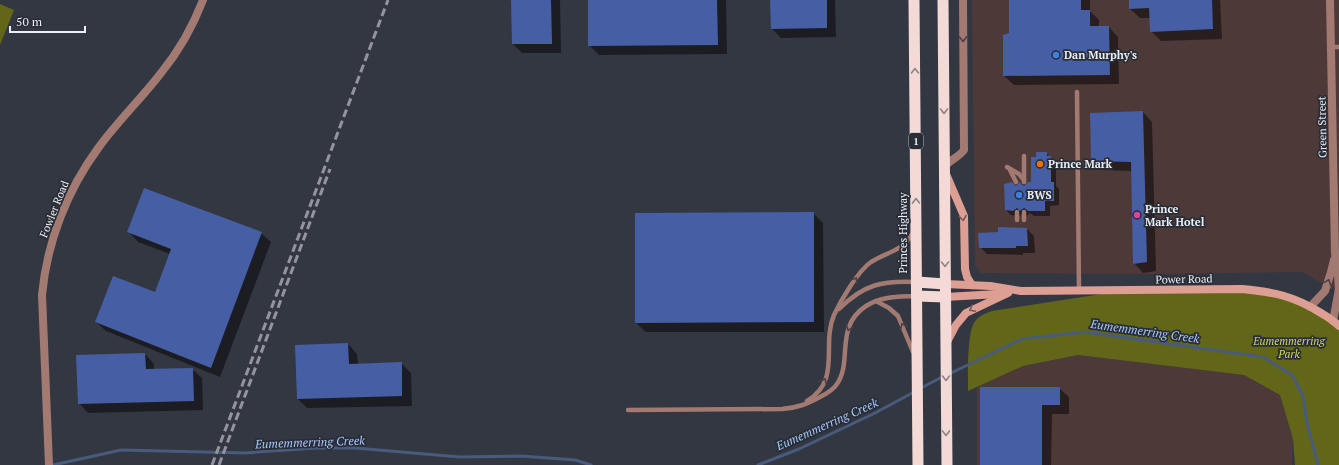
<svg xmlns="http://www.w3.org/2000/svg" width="1339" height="465" font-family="'PT Serif',serif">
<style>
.commercial{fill:#4e3939}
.green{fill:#626619}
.shadow{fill:#0007}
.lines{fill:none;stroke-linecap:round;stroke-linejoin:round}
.stream{stroke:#485b7d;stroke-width:3}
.building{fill:#465ea3}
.service{stroke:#a27a72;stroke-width:4.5}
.minor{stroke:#a27a72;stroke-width:8}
.secondary{stroke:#dd9f93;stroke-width:8}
.trunk{stroke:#f3dad6;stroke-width:11}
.rail{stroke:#92959d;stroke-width:3;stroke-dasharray:8 4;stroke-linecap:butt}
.oneway{stroke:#474045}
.oneway2{stroke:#8e8486}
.oneway3{stroke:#715b5b}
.shop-dot{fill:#3f7fe0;stroke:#292d36;stroke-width:1.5}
.food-dot{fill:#e8710a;stroke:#292d36;stroke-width:1.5}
.hotel-dot{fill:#d1479c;stroke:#292d36;stroke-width:1.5}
.labels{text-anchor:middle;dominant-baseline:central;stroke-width:3.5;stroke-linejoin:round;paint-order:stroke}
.shield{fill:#292d36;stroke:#b2b5bc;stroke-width:1}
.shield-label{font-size:10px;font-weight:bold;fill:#eceff5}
.poi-label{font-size:11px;font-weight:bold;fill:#eceff5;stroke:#292d36;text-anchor:start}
.street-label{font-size:11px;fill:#eceff5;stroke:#292d36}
.park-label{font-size:11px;font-style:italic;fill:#d1d960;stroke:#292d36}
.water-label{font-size:12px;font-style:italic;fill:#a6c8ff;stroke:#292d36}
</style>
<rect width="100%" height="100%" fill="#333741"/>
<g class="commercial">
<path d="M972,0H1339V293L1302,272L1153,274L981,273L975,266Z"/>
<path d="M1078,355L1244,375L1280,395L1293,439L1292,465H977V387L1023,366Z"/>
</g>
<g class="green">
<path d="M0,4L14,10L0,45Z"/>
<path d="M1242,289L1289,297L1339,326V465H1295L1293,439L1280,395L1244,375L1078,355L1023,366L968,391C968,377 967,333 974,323C978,316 984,314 992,311L1121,291Z"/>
</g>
<g class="shadow">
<path d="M512,0H560L561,53H522L513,44Z"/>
<path d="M589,0H726L727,54L599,55L589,45Z"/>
<path d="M771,0H835L836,37L781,38L772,29Z"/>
<path d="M1010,0H1090V11L1099,20V27H1109L1118,37L1119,84L1014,85L1004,76L1010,34Z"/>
<path d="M1130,0H1220L1222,39L1161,41L1151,31V18H1140L1130,9Z"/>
<path d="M1143,112L1152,122L1156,271L1143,273L1134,263L1132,171L1101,170L1092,161Z"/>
<path d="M1046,153L1056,163V186L1059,189V205L1050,206V216H1034L1030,213L1026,216L1023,213L1019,216L1011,215L1006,210L1016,187L1023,186L1032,183L1037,158Z"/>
<path d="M813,213L823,223L824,332H646L636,323Z"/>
<path d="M1027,229L1034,236L1035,253H1023V255L987,254L980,247Z"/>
<path d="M129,232L261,233L271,242L220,377L106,331L96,322L155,294L170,254L138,242Z"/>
<path d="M348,344L357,354L358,364L401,363L411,373L412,406L307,408L298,399Z"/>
<path d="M145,354L154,364V370L192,369L202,378L203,410L88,413L79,403Z"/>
<path d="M1059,388L1069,397V414H1052L1051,465H981Z"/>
</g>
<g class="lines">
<g class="stream">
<path d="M949,374L1022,339L1085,332L1263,357L1292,375L1303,396L1307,423L1318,465"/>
<path d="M921,388L944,376"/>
<path d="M53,465L121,450L245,453L316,448H355L460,457L521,456L575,460L591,465"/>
<path d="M758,465L799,449L875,413L914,392"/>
</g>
</g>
<g class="building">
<path d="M511,0H551L552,44H512Z"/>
<path d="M588,0H717L718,45L588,46Z"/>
<path d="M770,0H827V28L771,29Z"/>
<path d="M1009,0H1081V10H1090V26H1109L1110,75L1003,76V35L1009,33Z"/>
<path d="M1129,0H1212L1213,29L1150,32L1149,8L1129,9Z"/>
<path d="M1143,111L1147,262L1133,264L1131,162L1091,161L1090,113Z"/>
<path d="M1036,152H1047V156H1051V182H1054V201H1045V211H1028L1024,208L1020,211L1017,208L1013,211L1005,210L1004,184L1012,182L1016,186L1020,182L1022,185L1024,186L1028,182H1031V157H1036Z"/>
<path d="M144,188L262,232L211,368L95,322L113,276L155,292L171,249L127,232Z"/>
<path d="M814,212V322L635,323V213Z"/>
<path d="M998,227L1027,228L1028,246H1016V248H979L978,233L998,232Z"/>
<path d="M348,343L349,364L402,362V396L297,399L295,345Z"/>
<path d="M145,353L146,369L193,368L194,401L78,404L76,355Z"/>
<path d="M980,387H1060V405H1042V465H980Z"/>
</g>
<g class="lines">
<g class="service">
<path d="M1331,47H1339"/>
<path d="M1077,92L1079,291"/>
<path d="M1007,167L1019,174L1024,180"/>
<path d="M1010,170L1016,182"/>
<path d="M1024,182V156"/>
<path d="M1017,212V220"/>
<path d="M1024,212V220"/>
<path d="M876,301L889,308L898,316L913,352"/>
<path d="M839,309C863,285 882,280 917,282"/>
<path d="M807,401C842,380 821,345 834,315C841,300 858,271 871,262C889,251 901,252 913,233"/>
<path d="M628,410L782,409C797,408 807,404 820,397C826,394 833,390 837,384C853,361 834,327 866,306C881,296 899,297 916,296"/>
</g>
<g class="minor">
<path d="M1330,0L1335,253L1338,275L1339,289L1333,321"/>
<path d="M944,167C950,160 959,157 964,150L963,0"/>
<path d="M1310,307L1325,291L1331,272L1334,260"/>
<path d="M49,465L42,295C47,242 67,190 99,147C118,121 141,99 161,73C179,51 193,26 203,0"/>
</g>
<g class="secondary">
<path d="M946,174L964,216L965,269L967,277L972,285"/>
<path d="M945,284L990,286L1021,291L1242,289C1274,292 1294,296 1321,313C1328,317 1334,321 1339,326"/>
<path d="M945,297L999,294"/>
<path d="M947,342L956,325L966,313L1008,293"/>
</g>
<g class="trunk">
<path d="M914,0L918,465"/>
<path d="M943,0L947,465"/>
<path d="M917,282L945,284"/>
<path d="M917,296L945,297"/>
</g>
<g class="rail">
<path d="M212,465L388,0"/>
<path d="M219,465L330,169"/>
</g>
</g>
<defs><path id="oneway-chevron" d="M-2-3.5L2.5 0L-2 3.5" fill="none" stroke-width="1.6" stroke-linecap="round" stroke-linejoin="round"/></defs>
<g class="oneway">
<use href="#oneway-chevron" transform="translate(963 39) rotate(89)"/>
<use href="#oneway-chevron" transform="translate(855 280) rotate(-57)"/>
<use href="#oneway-chevron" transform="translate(1328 282) rotate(-70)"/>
<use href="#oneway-chevron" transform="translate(903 326) rotate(-112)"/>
<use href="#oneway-chevron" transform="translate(849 328) rotate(111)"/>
<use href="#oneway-chevron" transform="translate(824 381) rotate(-65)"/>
</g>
<g class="oneway2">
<use href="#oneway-chevron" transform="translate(915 71) rotate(-91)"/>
<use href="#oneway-chevron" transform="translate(944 111) rotate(90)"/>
<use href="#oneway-chevron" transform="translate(916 201) rotate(-91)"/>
<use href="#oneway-chevron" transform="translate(945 264) rotate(90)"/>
<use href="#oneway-chevron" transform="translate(946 378) rotate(90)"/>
<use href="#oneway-chevron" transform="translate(946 433) rotate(90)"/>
</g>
<g class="oneway3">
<use href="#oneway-chevron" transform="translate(963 218) rotate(81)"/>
<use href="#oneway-chevron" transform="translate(972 309) rotate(153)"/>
</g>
<g class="shop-dot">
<circle cx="1056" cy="55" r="4"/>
<circle cx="1019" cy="195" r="4"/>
</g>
<circle class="food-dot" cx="1040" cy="164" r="4"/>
<circle class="hotel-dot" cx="1137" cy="215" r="4"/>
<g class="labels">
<rect class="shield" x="909" y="133" width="14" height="16" rx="3"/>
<g class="shield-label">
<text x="916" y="141">1</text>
</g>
<g class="poi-label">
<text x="1064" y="55">Dan Murphy's</text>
<text x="1048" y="164">Prince Mark</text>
<text x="1027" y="195">BWS</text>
<text x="1145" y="209">Prince<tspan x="1145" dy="13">Mark Hotel</tspan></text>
</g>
<g class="street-label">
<text transform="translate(1322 127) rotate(-91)">Green Street</text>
<text transform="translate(54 209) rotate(-68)">Fowler Road</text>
<text transform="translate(903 233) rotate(-90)">Princes Highway</text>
<text transform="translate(1184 279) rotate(-1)">Power Road</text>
</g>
<g class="park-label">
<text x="1289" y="341">Eumemmerring<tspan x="1289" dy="13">Park</tspan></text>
</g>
<g class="water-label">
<text transform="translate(1145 331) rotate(8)">Eumemmerring Creek</text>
<text transform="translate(827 424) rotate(-24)">Eumemmerring Creek</text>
<text transform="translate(310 442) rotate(-2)">Eumemmerring Creek</text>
</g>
</g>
<path d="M10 26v6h75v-6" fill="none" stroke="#eceff5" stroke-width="2"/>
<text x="16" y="26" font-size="12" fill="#eceff5" stroke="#292d36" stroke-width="3" paint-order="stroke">50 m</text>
</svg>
